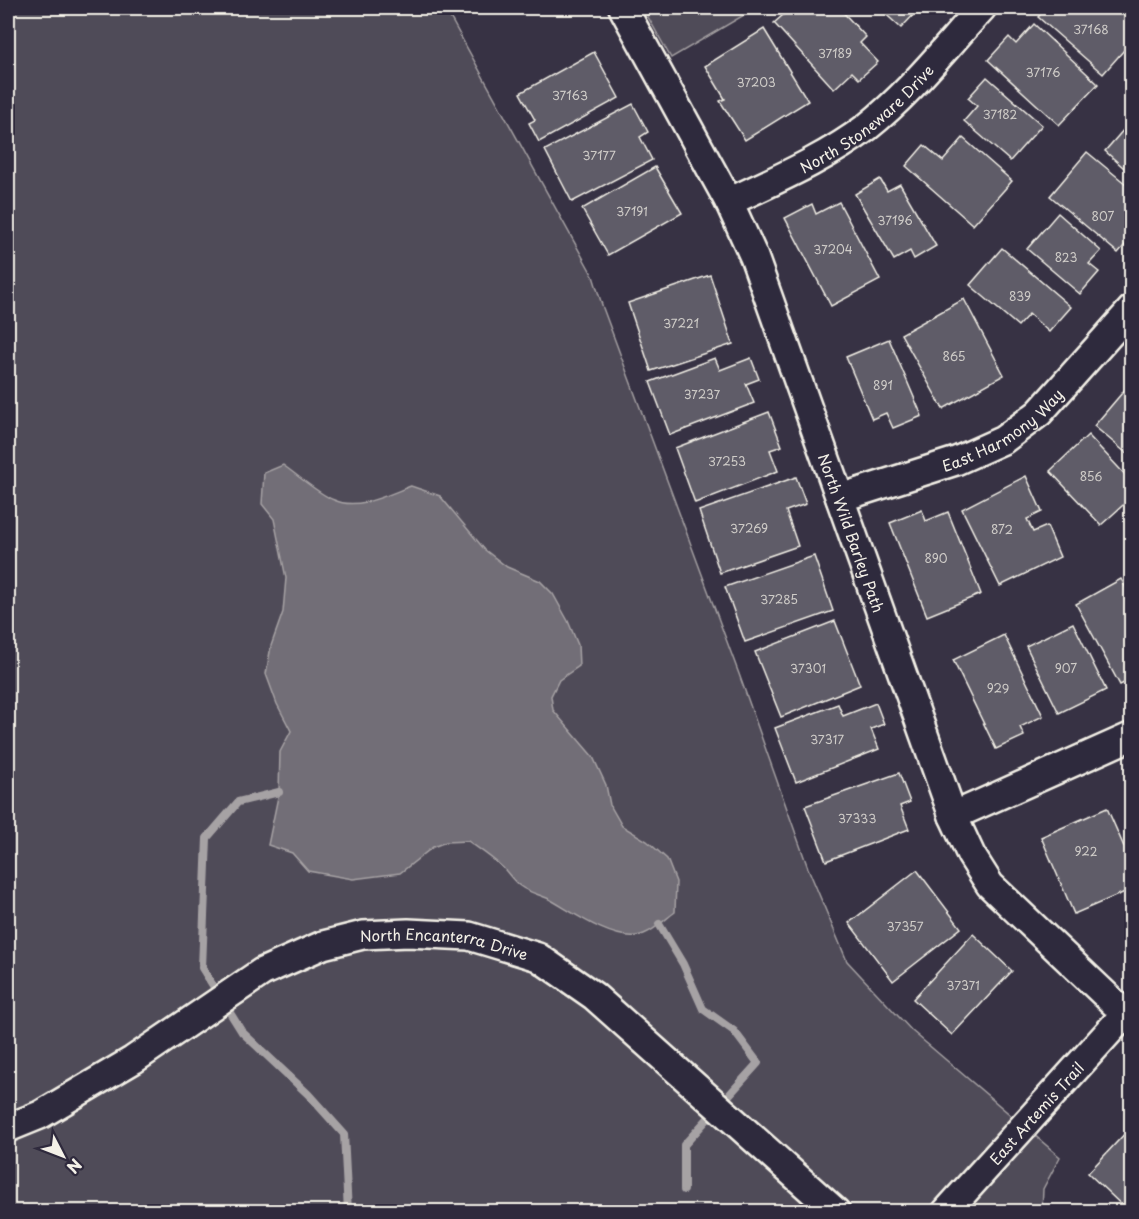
<svg xmlns="http://www.w3.org/2000/svg" width="1139" height="1219" font-family="'Playpen Sans',sans-serif">
<style>
.green{fill:#504b59;stroke:#a29ea0;stroke-width:1.5}
.water{fill:#726e77;stroke:#a6a2a4;stroke-width:1.5}
.lines{fill:none;stroke-linecap:round;stroke-linejoin:round}
.stream{stroke:#a6a2a4;stroke-width:8}
.building{fill:#5f5c67;stroke:#f4f1e8;stroke-width:1.5}
.minor-casing{stroke:#f4f1e8;stroke-width:32}
.minor{stroke:#2f2a3d;stroke-width:27}
.labels{text-anchor:middle;dominant-baseline:central;stroke-width:4.5;stroke-linejoin:round;paint-order:stroke}
.number-label{font-size:12px;fill:#cfccc8}
.street-label{font-size:15px;fill:#f4f1e8;stroke:#2f2a3d}
</style>
<rect width="100%" height="100%" fill="#373244"/>
<filter id="ink" filterUnits="userSpaceOnUse"><feTurbulence type="fractalNoise" baseFrequency=".0167" numOctaves="2"/><feDisplacementMap in="SourceGraphic" scale="12" xChannelSelector="R" yChannelSelector="G"/><feConvolveMatrix kernelMatrix="1 2 1 2 8 2 1 2 1" color-interpolation-filters="sRGB"/></filter>
<g filter="url(#ink)">
<g class="green">
<path d="M8,8H445L593,276L603,308L739,674L808,868L847,961L912,1031L1060,1157L1043,1189L1042,1211H8Z"/>
<path d="M643,8H756L671,58Z"/>
</g>
<path class="water" d="M283,465C296,474 320,495 334,500C358,511 389,494 411,486L440,496L485,550L507,567L540,581L553,594L568,621L578,645L579,666L559,680L551,696L553,710L593,757L606,785L610,805L622,826L647,841L667,859L676,882L675,912C664,920 651,934 636,936C609,939 571,911 549,899C539,894 529,893 520,886C512,880 508,872 501,866C491,857 479,849 468,841L446,842L433,847L400,873L353,879L308,871L292,853L268,845L279,792L280,752L291,731L277,704L266,674L271,646L283,612L286,578L274,519L262,504L264,473Z"/>
<g class="lines">
<g class="stream">
<path d="M279,792L238,802L207,838L202,968L242,1032L308,1094L344,1134L348,1212"/>
<path d="M659,924L683,964L703,1009L734,1031L758,1063L684,1145V1190"/>
</g>
</g>
<g class="building">
<path d="M791,8H839L866,37L860,43L878,62L859,79L852,72L834,89L774,23Z"/>
<path d="M879,8H920L901,28Z"/>
<path d="M1046,8H1132V41L1103,74L1038,17Z"/>
<path d="M1034,24L1098,84L1059,125L988,60L1009,37L1016,44Z"/>
<path d="M764,29L808,101L745,140L720,101L725,99L705,66Z"/>
<path d="M594,52L619,98L539,142L529,123L535,120L520,93Z"/>
<path d="M987,77L1042,125L1010,161L964,121L977,106L968,98Z"/>
<path d="M633,104L648,132L640,137L652,160L572,202L545,150Z"/>
<path d="M1132,120V175L1105,151Z"/>
<path d="M963,138L1012,181L973,225L906,166L924,145L943,161Z"/>
<path d="M1087,152L1132,189V237L1118,253L1050,196Z"/>
<path d="M655,167L682,213L608,255L582,209Z"/>
<path d="M880,179L887,191L900,184L936,246L914,259L910,251L894,260L855,194Z"/>
<path d="M839,202L880,280L831,306L785,218L812,204L816,214Z"/>
<path d="M1058,213L1101,251L1089,264L1099,272L1080,294L1027,249Z"/>
<path d="M1002,248L1071,307L1049,332L1029,314L1018,326L970,285Z"/>
<path d="M710,275L733,344L651,371L628,303Z"/>
<path d="M964,299L1004,375L943,409L901,334Z"/>
<path d="M889,339L922,416L893,428L886,413L872,419L846,357Z"/>
<path d="M715,358L720,370L751,358L759,379L746,384L754,403L670,435L650,382Z"/>
<path d="M1128,386L1132,389V458L1094,426Z"/>
<path d="M769,412L782,446L770,450L778,471L695,503L675,448Z"/>
<path d="M1088,435L1132,482V497L1101,525L1050,471Z"/>
<path d="M1026,476L1042,512L1027,519L1033,532L1047,526L1060,557L1000,586L962,509Z"/>
<path d="M796,477L806,504L786,511L798,546L720,573L699,511Z"/>
<path d="M922,510L926,521L948,512L981,594L927,616L890,523Z"/>
<path d="M814,556L833,611L745,642L725,587Z"/>
<path d="M1121,579L1132,599V679L1120,685L1076,604Z"/>
<path d="M835,621L860,685L781,717L755,652Z"/>
<path d="M1073,623L1106,690L1059,713L1026,646Z"/>
<path d="M1004,635L1043,716L1020,727L1024,736L996,749L953,660Z"/>
<path d="M876,703L884,724L871,729L879,749L796,782L775,728L838,704L843,716Z"/>
<path d="M899,773L910,802L900,806L909,829L826,861L805,806Z"/>
<path d="M1107,808L1132,865V889L1074,914L1041,837Z"/>
<path d="M917,870L961,928L893,981L849,923Z"/>
<path d="M973,934L1012,971L952,1035L913,999Z"/>
<path d="M1132,1126V1212H1129L1088,1173Z"/>
</g>
<g class="lines">
<g class="minor-casing">
<g id="minor">
<path id="s1" d="M623,8L729,202L754,257L953,816L971,855L990,885L1132,1020"/>
<path id="s2" d="M729,202C775,180 825,159 867,127C910,93 945,48 982,8"/>
<path id="s3" d="M840,498L956,461L1003,440L1039,413L1132,309"/>
<path d="M953,816L1132,736"/>
<path id="s4" d="M8,1128L40,1115L133,1060L262,972L323,945L363,935L408,933L469,936L538,957L594,996L836,1212"/>
<path id="s5" d="M946,1212L1125,1014"/>
</g>
</g>
<use href="#minor" class="minor"/>
</g>
</g>
<g class="labels">
<g class="number-label">
<text x="1091" y="29">37168</text>
<text x="835" y="53">37189</text>
<text x="1043" y="72">37176</text>
<text x="756" y="82">37203</text>
<text x="570" y="95">37163</text>
<text x="1000" y="114">37182</text>
<text x="599" y="155">37177</text>
<text x="632" y="211">37191</text>
<text x="1103" y="216">807</text>
<text x="895" y="220">37196</text>
<text x="833" y="249">37204</text>
<text x="1066" y="257">823</text>
<text x="1020" y="296">839</text>
<text x="681" y="323">37221</text>
<text x="954" y="356">865</text>
<text x="883" y="385">891</text>
<text x="702" y="394">37237</text>
<text x="727" y="461">37253</text>
<text x="1091" y="476">856</text>
<text x="749" y="528">37269</text>
<text x="1002" y="529">872</text>
<text x="936" y="558">890</text>
<text x="779" y="599">37285</text>
<text x="808" y="668">37301</text>
<text x="1066" y="668">907</text>
<text x="998" y="688">929</text>
<text x="827" y="739">37317</text>
<text x="857" y="818">37333</text>
<text x="1086" y="851">922</text>
<text x="905" y="926">37357</text>
<text x="963" y="985">37371</text>
</g>
<g class="street-label">
<text stroke="none"><textPath href="#s2" startOffset="162">North Stoneware Drive</textPath></text>
<text stroke="none"><textPath href="#s3" startOffset="178">East Harmony Way</textPath></text>
<text stroke="none"><textPath href="#s1" startOffset="574">North Wild Barley Path</textPath></text>
<text stroke="none"><textPath href="#s4" startOffset="489">North Encanterra Drive</textPath></text>
<text stroke="none"><textPath href="#s5" startOffset="134">East Artemis Trail</textPath></text>
</g>
</g>
<rect width="1139" height="1219" fill="none" stroke="#2f2a3d" stroke-width="30"/>
<rect x="15" y="15" width="1109" height="1189" fill="none" stroke="#f4f1e8" stroke-width="2" filter="url(#ink)"/>
<g transform="translate(63 1156) rotate(132)" stroke="#2f2a3d" stroke-width="4.5" paint-order="stroke">
<path d="M0-4.5L10 22L0 15L-10 22Z" fill="#f4f1e8"/>
<text y="-9" font-size="16" font-weight="bold" text-anchor="middle" fill="#f4f1e8">N</text>
</g>
</svg>
